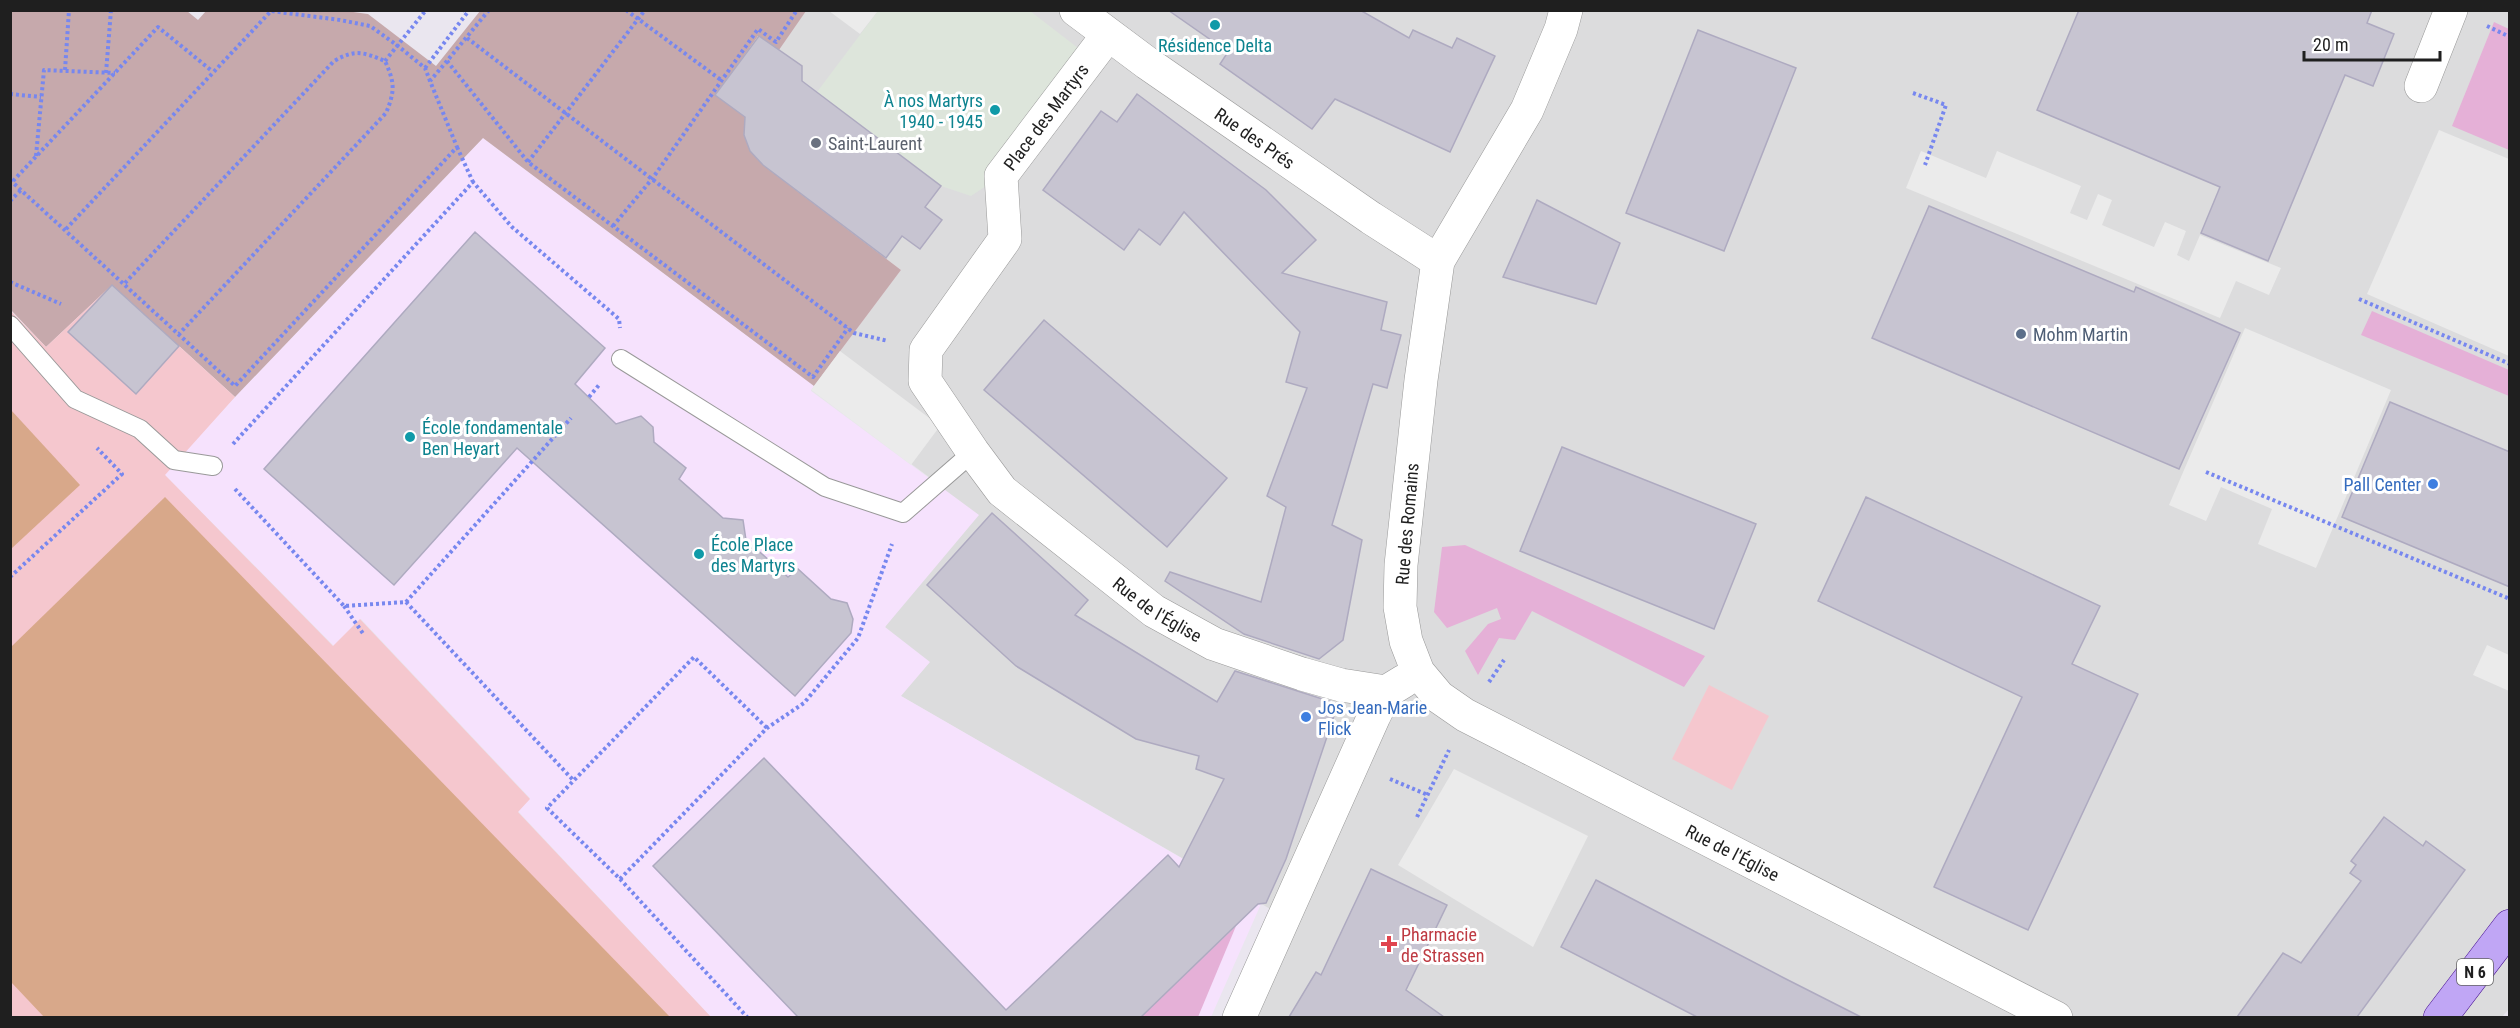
<svg xmlns="http://www.w3.org/2000/svg" width="2520" height="1028" font-family="'Roboto Condensed',sans-serif">
<style>
.residential{fill:#dcdcdd}
.education{fill:#f6e2fd}
.grass{fill:#e5b0d7}
.cemetery{fill:#c6a9ac}
.park{fill:#f5c7ce}
.pitch{fill:#d8a88a}
.parking{fill:#ebebeb}
.plaza{fill:#dde5db}
.building{fill:#c7c4d1;stroke:#aeaac0;stroke-width:1.5}
.lines{fill:none;stroke-linecap:round;stroke-linejoin:round}
.service-casing{stroke:#999;stroke-width:20}
.minor-casing{stroke:#999;stroke-width:34}
.primary-casing{stroke:#440c8f;stroke-width:34}
.path{stroke:#7787ef;stroke-width:4;stroke-dasharray:3 3;stroke-linecap:butt}
.service{stroke:#fff;stroke-width:18}
.minor{stroke:#fff;stroke-width:33}
.primary{stroke:#c0a6f5;stroke-width:33}
.culture-dot{fill:#0f9aa8;stroke:#fff;stroke-width:2}
.worship-dot{fill:#6b7280;stroke:#fff;stroke-width:2}
.service-dot{fill:#5c6f8a;stroke:#fff;stroke-width:2}
.shop-dot{fill:#3f7fe0;stroke:#fff;stroke-width:2}
.health-dot{fill:#e0444e;stroke:#fff;stroke-width:2}
.labels{text-anchor:middle;dominant-baseline:central;stroke-width:6;stroke-linejoin:round;paint-order:stroke}
.shield{fill:#fff;stroke:#626262;stroke-width:1.5}
.shield-label{font-size:16px;font-weight:bold;fill:#1f1f1f}
.culture-label{font-size:18px;fill:#0d838f;stroke:#fff;text-anchor:start}
.street-label{font-size:18px;fill:#1f1f1f;stroke:#fff}
.worship-label{font-size:18px;fill:#5b616d;stroke:#fff;text-anchor:start}
.service-label{font-size:18px;fill:#4e5e75;stroke:#fff;text-anchor:start}
.shop-label{font-size:18px;fill:#366cbe;stroke:#fff;text-anchor:end}
.health-label{font-size:18px;fill:#be3a42;stroke:#fff;text-anchor:start}
</style>
<rect width="100%" height="100%" fill="#eae6ef"/>
<path class="residential" d="M806,10L2509,11V1009L2501,1018L1239,1017L1284,917L901,696L885,628L937,483L811,390L901,270L763,165L750,151L744,135L745,117L715,95L759,36L779,50Z"/>
<path class="education" d="M483,138L814,386L811,391L979,515L885,627L930,662L901,696L1261,904L1211,1017H711L518,811L530,798L361,619L334,646L164,474L235,397Z"/>
<g class="grass">
<path d="M2494,22L2509,29V150L2452,126Z"/>
<path d="M2372,311L2509,370V396L2361,335Z"/>
<path d="M1465,545L1705,656L1684,687L1532,611L1515,640L1499,638L1478,675L1465,651L1488,624L1501,619L1497,608L1447,628L1434,612L1442,547Z"/>
<path d="M1236,926L1198,1017H1141Z"/>
</g>
<path class="cemetery" d="M11,10L187,11L198,20L206,11H346L368,14L436,66L480,11H806L779,50L758,36L716,95L745,117C744,141 747,148 763,165L901,270L814,386L483,138L235,397L112,285L46,347L11,310Z"/>
<g class="park">
<path d="M112,285L235,397L165,475L333,646L360,619L530,799L518,812L711,1017H11L10,310L46,347Z"/>
<path d="M1709,685L1769,716L1732,790L1672,759Z"/>
</g>
<g class="pitch">
<path d="M11,410L80,485L11,549Z"/>
<path d="M165,497L670,1017H44L11,982V647Z"/>
</g>
<g class="parking">
<path d="M829,11H878L860,34Z"/>
<path d="M2439,130L2509,159V356L2367,294Z"/>
<path d="M1921,151L1986,178L1997,151L2081,186L2070,213L2087,220L2098,194L2112,200L2102,225L2154,247L2165,222L2186,231L2177,255L2189,261L2200,235L2281,268L2269,295L2236,281L2220,318L1906,188Z"/>
<path d="M2245,328L2391,390L2316,568L2258,544L2272,509L2221,487L2206,521L2169,505Z"/>
<path d="M840,351L940,426L911,465L811,390Z"/>
<path d="M2487,645L2509,655V691L2473,675Z"/>
<path d="M1454,769L1588,836L1533,947L1398,865Z"/>
</g>
<path class="plaza" d="M878,11H1030L1091,58L1001,176L971,196L941,186L817,92Z"/>
<g class="building">
<path d="M1168,10H1360L1409,38L1413,30L1452,48L1457,38L1495,56L1450,152L1335,99L1312,129L1220,64L1228,52Z"/>
<path d="M2079,10H2372L2367,23L2394,34L2373,86L2345,75L2268,261L2201,233L2220,187L2037,110Z"/>
<path d="M1698,30L1796,68L1724,251L1626,213Z"/>
<path d="M759,36L802,66V81L941,186L925,207L942,220L920,249L902,236L886,258L763,165L750,151L744,135L745,117L715,95Z"/>
<path d="M1137,94L1266,190L1316,240L1282,273L1387,302L1381,330L1401,335L1387,388L1373,384L1332,525L1362,540L1343,640L1319,659L1244,634L1165,581L1170,572L1261,602L1286,507L1267,496L1307,388L1286,382L1300,332L1184,212L1160,245L1139,229L1124,250L1043,190L1101,111L1117,122Z"/>
<path d="M1537,200L1620,243L1596,304L1503,277Z"/>
<path d="M1929,206L2134,292L2136,287L2240,333L2179,469L1872,338Z"/>
<path d="M475,232L605,348L575,384L616,424L641,416L653,427L654,442L686,468L679,479L723,518L743,520L746,540L788,577L798,569L831,599L847,603L853,619L851,633L795,696L517,448L394,585L264,469Z"/>
<path d="M112,285L179,346L136,394L68,332Z"/>
<path d="M1044,320L1227,478L1167,547L984,390Z"/>
<path d="M2390,402L2510,452V587L2342,517Z"/>
<path d="M1562,447L1756,524L1714,629L1520,551Z"/>
<path d="M1866,497L2100,606L2072,664L2138,694L2028,930L1934,887L2022,697L1818,601Z"/>
<path d="M992,513L1088,600L1075,615L1217,702L1235,671L1338,704L1286,859L1266,903L1258,904L1141,1017H798L653,866L764,758L1006,1010L1168,855L1179,867L1224,779L1196,769L1199,756L1136,739L1016,666L927,585Z"/>
<path d="M2384,817L2423,846L2426,841L2465,870L2357,1017H2237L2283,953L2301,963L2325,930L2361,881L2350,873L2356,865L2351,861Z"/>
<path d="M1371,869L1447,905L1406,990L1444,1017H1289L1316,972L1321,975Z"/>
<path d="M1596,880L1784,978L1861,1017H1697L1561,947Z"/>
</g>
<g class="lines">
<g class="service-casing">
<g id="service">
<path d="M10,325L75,399L140,429L174,460L213,466"/>
<path d="M621,359L825,487L903,513L973,452"/>
</g>
</g>
<g class="minor-casing">
<g id="minor">
<path id="s1" d="M1076,10L1147,63L1371,218L1438,261"/>
<path id="s2" d="M1566,10L1561,29L1527,110L1438,261L1421,380L1401,565L1400,607L1406,641L1418,672L1439,697L1465,715L2056,1018"/>
<path id="s3" d="M1107,36L1001,176L1005,239L926,350L925,381L973,452L1002,491L1154,611L1214,644L1302,674L1341,685L1386,692"/>
<path d="M2421,86L2451,10"/>
<path d="M1239,1018L1374,716L1386,692L1404,681"/>
</g>
</g>
<g class="primary-casing">
<path id="primary" d="M2440,1018L2510,926"/>
</g>
<g class="path">
<path d="M489,10L447,61L528,162L813,377L848,328"/>
<path d="M626,10L721,80"/>
<path d="M2487,26L2510,37"/>
<path d="M467,38L854,333L888,341"/>
<path d="M385,61L426,10"/>
<path d="M425,68L467,13L464,10"/>
<path d="M65,70L69,10"/>
<path d="M106,73L111,10"/>
<path d="M2510,90V94"/>
<path d="M1913,93L1946,105L1925,165"/>
<path d="M10,94L41,97"/>
<path d="M457,147L473,182"/>
<path d="M36,156L44,70L115,73"/>
<path d="M528,162L645,10"/>
<path d="M10,180L235,386L457,147L430,81L447,61"/>
<path d="M13,181L158,27L212,71"/>
<path d="M10,201L22,189"/>
<path d="M613,226L652,179L758,29L776,42L797,10"/>
<path d="M66,229L271,11L340,20L370,26L398,46L425,68L430,81"/>
<path d="M10,282L61,304"/>
<path d="M125,283L334,61C355,49 363,52 385,61C395,83 395,91 386,113L179,334"/>
<path d="M2359,299L2510,364"/>
<path d="M589,397L599,385"/>
<path d="M233,444L473,182L512,227L619,319L620,328"/>
<path d="M2206,472L2510,599"/>
<path d="M235,489L344,606L406,602L574,781"/>
<path d="M10,577L122,474L97,448"/>
<path d="M406,602L571,418"/>
<path d="M344,606L364,635"/>
<path d="M1489,682L1504,660"/>
<path d="M1390,779L1428,795"/>
<path d="M1417,817L1449,750"/>
<path d="M620,879L767,728L804,703L858,638L892,544"/>
<path d="M748,1018L620,879L547,808L694,657L767,728"/>
</g>
<use href="#service" class="service"/>
<use href="#minor" class="minor"/>
<use href="#primary" class="primary"/>
</g>
<g class="culture-dot">
<circle cx="1215" cy="25" r="6"/>
<circle cx="995" cy="110" r="6"/>
<circle cx="410" cy="437" r="6"/>
<circle cx="699" cy="554" r="6"/>
</g>
<circle class="worship-dot" cx="816" cy="143" r="6"/>
<circle class="service-dot" cx="2021" cy="334" r="6"/>
<g class="shop-dot">
<circle cx="2433" cy="484" r="6"/>
<circle cx="1306" cy="717" r="6"/>
</g>
<path class="health-dot" d="M1386 935h6v6h6v6h-6v6h-6v-6h-6v-6h6z"/>
<g class="labels">
<rect class="shield" x="2457" y="959" width="36" height="26" rx="4.5"/>
<g class="shield-label">
<text x="2475" y="972">N 6</text>
</g>
<g class="culture-label">
<text x="1215" y="45" text-anchor="middle">Résidence Delta</text>
<text x="983" y="100" text-anchor="end">À nos Martyrs<tspan x="983" dy="21">1940 - 1945</tspan></text>
<text x="422" y="427">École fondamentale<tspan x="422" dy="21">Ben Heyart</tspan></text>
<text x="711" y="544">École Place<tspan x="711" dy="21">des Martyrs</tspan></text>
</g>
<g class="street-label">
<text transform="translate(1046 117) rotate(-53)">Place des Martyrs</text>
<text stroke="none"><textPath href="#s1" startOffset="220">Rue des Prés</textPath></text>
<text transform="translate(1407 524) rotate(-85)">Rue des Romains</text>
<text stroke="none"><textPath href="#s3" startOffset="736">Rue de l'Église</textPath></text>
<text stroke="none"><textPath href="#s2" startOffset="1064">Rue de l'Église</textPath></text>
</g>
<g class="worship-label">
<text x="828" y="143">Saint-Laurent</text>
</g>
<g class="service-label">
<text x="2033" y="334">Mohm Martin</text>
</g>
<g class="shop-label">
<text x="2421" y="484">Pall Center</text>
<text x="1318" y="707" text-anchor="start">Jos Jean-Marie<tspan x="1318" dy="21">Flick</tspan></text>
</g>
<g class="health-label">
<text x="1401" y="934">Pharmacie<tspan x="1401" dy="21">de Strassen</tspan></text>
</g>
</g>
<rect width="2520" height="1028" fill="none" stroke="#1f1f1f" stroke-width="24"/>
<path d="M2304 51v9h136v-9" fill="none" stroke="#1f1f1f" stroke-width="3"/>
<text x="2313" y="51" font-size="18" fill="#1f1f1f" stroke="#ffffff" stroke-width="4.5" paint-order="stroke">20 m</text>
</svg>
